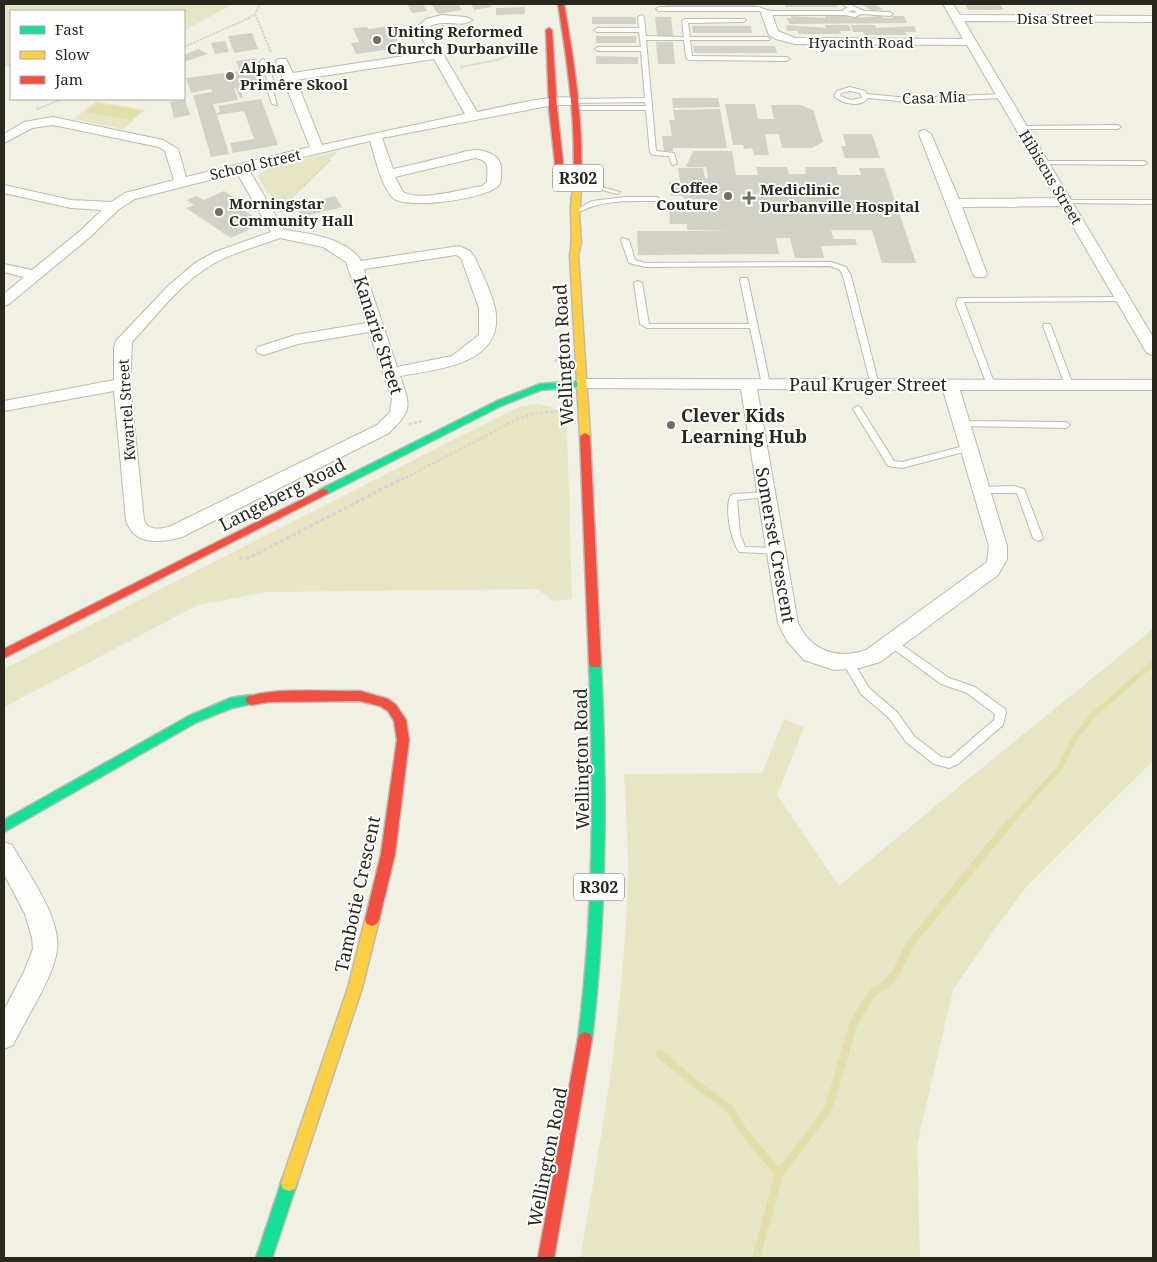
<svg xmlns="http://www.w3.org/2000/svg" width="1157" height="1262" font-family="'Noto Serif',serif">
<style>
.green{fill:#e6e5c4}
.water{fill:#e1dea9}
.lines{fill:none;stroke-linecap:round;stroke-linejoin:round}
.stream-far1{stroke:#e1dea9;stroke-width:5.5}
.stream{stroke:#e1dea9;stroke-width:8}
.building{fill:#d2d1c8}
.lane-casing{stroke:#bbbbb2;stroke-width:2}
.street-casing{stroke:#bbbbb2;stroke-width:2}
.fast-casing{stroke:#bbbbb2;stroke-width:3}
.slow-casing{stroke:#bbbbb2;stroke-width:3}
.jam-casing{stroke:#bbbbb2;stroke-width:3}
.path-far2{stroke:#d6d6d1;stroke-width:2;stroke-dasharray:2.5 1;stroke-linecap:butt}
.path-far1{stroke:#d6d6d1;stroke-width:2.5;stroke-dasharray:3 2;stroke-linecap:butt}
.path{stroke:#d6d6d1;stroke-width:3;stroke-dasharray:4 2.5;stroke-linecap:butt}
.lane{fill:#fdfdfb;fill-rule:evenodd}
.street{fill:#fdfdfb;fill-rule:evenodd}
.fast{fill:#16e098;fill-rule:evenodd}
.slow{fill:#ffcf43;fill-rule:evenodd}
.jam{fill:#f24e42;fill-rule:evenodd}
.poi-dot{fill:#6e6e64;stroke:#fff;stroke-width:2}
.labels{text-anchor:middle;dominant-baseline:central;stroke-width:4;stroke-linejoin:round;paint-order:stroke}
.far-street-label{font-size:15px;fill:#28281f;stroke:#fff}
.far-poi-label{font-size:15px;font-weight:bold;fill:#28281f;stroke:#fff;text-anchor:start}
.shield{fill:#fff;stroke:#686862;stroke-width:1}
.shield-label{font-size:16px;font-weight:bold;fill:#28281f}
.street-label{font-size:18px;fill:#28281f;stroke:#fff}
.poi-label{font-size:18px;font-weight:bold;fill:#28281f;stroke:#fff;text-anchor:start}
</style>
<rect width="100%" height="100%" fill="#f0f0e3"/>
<g class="green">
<path d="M127,4H233L184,31V11H11V66H4V5Z"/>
<path d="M96,101L145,110L123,129L74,119Z"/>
<path d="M338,151L277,211L258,176L267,168Z"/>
<path d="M537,404C556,407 562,411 567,430L572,599L554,601L537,589L266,592L198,605L4,707V669L500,416L520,407Z"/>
<path d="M1153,629V761L1026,887L992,933L953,990L917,1144L920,1258H580C603,1131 625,1003 628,873C628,840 626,807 624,774L762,773L784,719L804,727L777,795L839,886L950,794Z"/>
</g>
<path class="water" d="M98,103L141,111L131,120L87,112Z"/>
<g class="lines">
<path class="stream-far1" d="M1009,823L1059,769L1074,739L1092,716L1153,663"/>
<g class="stream">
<path d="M660,1054L693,1082L729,1108L744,1132L779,1174"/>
<path d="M756,1258L779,1174L828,1110L854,1022L873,992L885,985L896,973L910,944L1010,822"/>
</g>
</g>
<g class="building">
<path d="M407,4H423L427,11L412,13Z"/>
<path d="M431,4H458L462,10L438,14Z"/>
<path d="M471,4H490L492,7L474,10Z"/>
<rect x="665" y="4" width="91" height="3"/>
<path d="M785,4H837L838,7H785Z"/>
<path d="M860,4H875L883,9L873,11Z"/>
<path d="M965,4H1000L1004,10H968Z"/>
<path d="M525,7V14L496,15V8Z"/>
<path d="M791,16L825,18V16H849V18L882,16L883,18H893L892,16H904L907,23L790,24L786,18H791Z"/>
<path d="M592,17H635L636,24H592Z"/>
<path d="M655,17H671L673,36H657Z"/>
<path d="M398,25L402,34L396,37L400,45H396L398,48L356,54L351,43L359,42L353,28L367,27L368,29Z"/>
<path d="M786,25L826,28L825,25H849L851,31H840L841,34H799L798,31H787Z"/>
<path d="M851,25H875L876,28L914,26L916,32H905L907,35H865L863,32H853Z"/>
<path d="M692,26H751L752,33H693Z"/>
<path d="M252,33L258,49L234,53L228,36Z"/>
<rect x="596" y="36" width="40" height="7"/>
<path d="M225,41L229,52L215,54L211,43Z"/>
<path d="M656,42H673L675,64H658Z"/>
<path d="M693,46H775L777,53H694Z"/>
<path d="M198,49L208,54L184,62V55Z"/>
<path d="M596,56L638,57V64H596Z"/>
<path d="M256,58L265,83L239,86L243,98H240L236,88H234L238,100L213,104L216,113L220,112L218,106L261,99L278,145L233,153L230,143L254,139L244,111L217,115L229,154L211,157L193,95L212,92L211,89L191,93L186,78L240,71L236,61Z"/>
<path d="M672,98H718L720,107L673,108Z"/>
<path d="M185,100L190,115L174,118L170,102Z"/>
<path d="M725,104H755L758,119H774L771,105H801L813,110L823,142L812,148H782L779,134H765L769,155H754L752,148L744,149L743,145H733Z"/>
<path d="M720,109L727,148H673V151H664L662,136H672L669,120H675L673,110Z"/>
<path d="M843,134H872L880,158H845L841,146H846Z"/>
<path d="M693,151H732L736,175H758L756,167H787L789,174H806L805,167H836L838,175H861L859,168H884L916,263H882L872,230H831L834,239H855L857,245L821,246L824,258H795L790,238H776L779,254L638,255L637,231H737L687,230V224H670L669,209H686L685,204H709L708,199H684L683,196H671L669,182H680L678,168H703L705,178H708L706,167H686Z"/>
<path d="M224,191L237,199L230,202L253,216L240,222L250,229L231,238L186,208L194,205L187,200L196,196L204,200Z"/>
<path d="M335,196L342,207L302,217L295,206Z"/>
</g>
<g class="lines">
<g class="lane-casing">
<g id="lane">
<path d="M842,4H849L864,11L890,12L893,14L890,16L861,14L855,17L845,15H767L759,11H659L656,9L659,7H759L769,11H843L844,9L848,8ZM853,10L857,12L854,13L848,12Z"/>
<path d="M641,15L644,17L646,36L684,37L682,21L685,19H745L746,20L743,22L688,23L690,37H767L770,39L769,40H690L692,56L787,57L790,59L787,61L689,60L686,58L684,40H646L656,151L674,153L677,164L672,165L669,156L653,155L650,153L646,110H581L578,108L581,106H646L645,102L574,103L571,101L574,99L645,98L641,51H598L595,49L598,47H641L639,32H597L594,30L597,28H639L638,17Z"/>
<path d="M263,59L266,61L273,79L271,83L277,105L272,104L265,83L267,79L260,61Z"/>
<path d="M850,87L865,91L867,94L909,98L1003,94L1006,96L1003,98L909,102L868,98C861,108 842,104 834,96L837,91ZM850,91L860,93L862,98L851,100L840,96L841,93Z"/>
<path d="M1022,126L1118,125L1121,127L1118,129H1020V127Z"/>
<path d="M1043,161H1144L1147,163L1144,165L1041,164L1040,163Z"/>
<path d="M578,173L598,186L620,192L617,194L594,188L576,176L575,175Z"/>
<path d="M625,197H657L660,199L657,201C629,201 603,199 577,213L572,212L592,201Z"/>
<path d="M1066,200H1153V204L1064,203V201Z"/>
<path d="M622,238L629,240L635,260L645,263L831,262L846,267L851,276L879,385L875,388L871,385L843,276L840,270L830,266L645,267L629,263L621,240Z"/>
<path d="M741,278H747L748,280L770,384L769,386L766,387L762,384L750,328H647L640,324L634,283L638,281L642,283L649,324H749L740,280Z"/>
<path d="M1124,297L1128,299L1127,301L964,302L995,385L991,388L987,385L956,304L958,298H961Z"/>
<path d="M1044,324H1050L1051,326L1073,385L1072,387H1066L1065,385L1043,326Z"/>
<path d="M857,406L860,407L894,461L902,462L968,445L972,448L971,450L902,468L888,466L853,409Z"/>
<path d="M961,421L1066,422L1070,425L1066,428L958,426L957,424Z"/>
<path d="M1014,486L1024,489L1025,491L1043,538L1041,540L1038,541L1033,538L1017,493H981L977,490L981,487Z"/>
<path d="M767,492L770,493L772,495L770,497L737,500L740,534L745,547L777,548L782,551L777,554L739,552C731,540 724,508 731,495L734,494Z"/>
<path d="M892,638L949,678L975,687L1005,709L1006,712L1003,725L958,764L949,768L934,764L906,742L889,718L861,694L843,663L844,660H852L869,688L897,712L914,736L941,757L950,758L994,720L995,714L967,693L941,684L888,645L887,642L888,639Z"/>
</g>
</g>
<g class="street-casing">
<g id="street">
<path d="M943,4H953L960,15L1153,16V22L964,21L1153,337V355L1147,353L1145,350L1061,206L962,207L987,274L985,277H975L973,274L919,134L920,131L925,130L931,134L959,199L1056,198L967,45L795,44L776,39L769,35L761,13L767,10L771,11L778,31L795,38L963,39Z"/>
<path d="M442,15L466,17L472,20C462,29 442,17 428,28L477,112C494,109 569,89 580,101L574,105H553L382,138L393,169C412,165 432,160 452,155C459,154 467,150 475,150C485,150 500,155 501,167C501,172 502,181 499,185C489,199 406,210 393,198C381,186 375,156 370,141L249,170L284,230C308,233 347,238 361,261L459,246L470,251L475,258C482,274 491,291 495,308C506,364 439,369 400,376C411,407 412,410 389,433L182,537C160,543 134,546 126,520L114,391L4,411V401L114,380V348L116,341L168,286L195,263L215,252L271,232L237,173L135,199L119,209L90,237L9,304L4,306V294L24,277L4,272V264L32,270L80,231L102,210L71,208L4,193V185L71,200L111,202L125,193L174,180L165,151L159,147L53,125L32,128L4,143V134L24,122L53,117L163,140L178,149L186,177L310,147L276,61L278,59H286L293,73L430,52L416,28L426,19ZM434,59L465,114L322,145L296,80ZM475,158C491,161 487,167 487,182L482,186C462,189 421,202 403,192L395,177ZM280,238L323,247L346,262L367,323L295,335L258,347L256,350L258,353L264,355L298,344L369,332L392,399L390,412L377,425L169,527C159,529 148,531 144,520L130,384L132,342C155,317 177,288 205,269C227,254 255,247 280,238ZM456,255L461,258L479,308V335L452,356L397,367L364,269Z"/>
<path d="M583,379L1153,380V390H960L1007,546V559L998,575L880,662L860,668L834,670L804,660L787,641L778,623L741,389L577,388L575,384L577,380ZM757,389L943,390L989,546L987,562L866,650C837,660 811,651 798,623Z"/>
<path d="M4,842L12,845C27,872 62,919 57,950C53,979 26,1018 13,1045L4,1049V1010L24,972L33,949L32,938L25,914L4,874Z"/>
</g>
</g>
<g class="fast-casing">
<g id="fast">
<path d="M583,381L586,382V386L541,390L503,405L327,494H319L318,492L319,490L497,401L540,384Z"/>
<path d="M595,659L599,661L601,664C607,790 607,914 592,1039L590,1044L585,1046L580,1044L578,1039C594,914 594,790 589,664L591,661Z"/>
<path d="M251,695L255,697L257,700L255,703L232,708L197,722L4,832V820L189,716L231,698Z"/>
<path d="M289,1175L295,1177L297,1183L272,1258H256L283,1177Z"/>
</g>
</g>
<g class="slow-casing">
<g id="slow">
<path d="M574,188L581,190L579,216L581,243L578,255L590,436L585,439L580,436L570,255C575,233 567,209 574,188Z"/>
<path d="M372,914L377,916L379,920L362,988L295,1189L289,1191L283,1189L281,1183L348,988L365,920L367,916Z"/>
</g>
</g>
<g class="jam-casing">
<g id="jam">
<path d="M558,4H564C575,66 584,127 581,190L577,192L573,190C577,127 568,66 558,4Z"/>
<path d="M549,28L552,30L557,108L565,181L561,183L557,181L549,108L546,30Z"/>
<path d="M585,433L590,436L601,664L599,667H591L589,664L580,436Z"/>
<path d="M323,489L327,490L328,492L327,494L4,658V649Z"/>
<path d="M360,691L388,699L396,705L406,720L409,740L395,854L379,920L377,924L372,926L367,924L365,920L381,854L397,740L394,721L388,711L380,706L360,701L269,702L251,705L247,703L245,700L247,697C275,687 329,692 360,691Z"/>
<path d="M585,1032L590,1034L592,1039L554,1258H538L578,1039L580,1034Z"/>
</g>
</g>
<g class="path-far2">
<path d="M255,14L271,52"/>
<path d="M184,47L247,19L255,14L260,4"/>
<path d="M461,67L497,60L533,44"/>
<path d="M37,109L62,99"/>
<path d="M281,208L330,160"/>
</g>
<g class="path-far1">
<path d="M555,362L558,354"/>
<path d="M409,424L423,421"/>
<path d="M401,480L518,419L531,414L561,411"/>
</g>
<path class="path" d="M239,558H249L403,478"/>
<use href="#lane" class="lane"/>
<use href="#street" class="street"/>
<use href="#fast" class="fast"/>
<use href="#slow" class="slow"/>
<use href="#jam" class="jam"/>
</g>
<g class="poi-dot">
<circle cx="377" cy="40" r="5"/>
<circle cx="230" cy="76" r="5"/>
<circle cx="728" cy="196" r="5"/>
<path d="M746.5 190.5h5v5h5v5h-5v5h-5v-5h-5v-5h5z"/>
<circle cx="219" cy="212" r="5"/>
<circle cx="671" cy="425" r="5"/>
</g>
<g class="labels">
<g class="far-street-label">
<text x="1055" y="18">Disa Street</text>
<text x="861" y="42">Hyacinth Road</text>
<text transform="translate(934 97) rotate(-2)">Casa Mia</text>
<text transform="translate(255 164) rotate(-13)">School Street</text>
<text transform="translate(1051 177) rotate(59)">Hibiscus Street</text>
<text transform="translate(126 410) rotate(-94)">Kwartel Street</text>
</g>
<g class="far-poi-label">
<text x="387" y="31">Uniting Reformed<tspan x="387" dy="17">Church Durbanville</tspan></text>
<text x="240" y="67">Alpha<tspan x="240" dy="17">Primêre Skool</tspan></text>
<text x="718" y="187" text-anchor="end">Coffee<tspan x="718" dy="17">Couture</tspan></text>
<text x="760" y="189">Mediclinic<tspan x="760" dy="17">Durbanville Hospital</tspan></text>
<text x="229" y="203">Morningstar<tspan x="229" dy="17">Community Hall</tspan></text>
</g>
<g class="shield">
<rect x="553" y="164.5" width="50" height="27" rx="4"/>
<rect x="574" y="873.5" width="50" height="27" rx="4"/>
</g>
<g class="shield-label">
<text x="578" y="178">R302</text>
<text x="599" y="887">R302</text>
</g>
<g class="street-label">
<text transform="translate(379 335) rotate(72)">Kanarie Street</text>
<text transform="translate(563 355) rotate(-93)">Wellington Road</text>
<text x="868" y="384">Paul Kruger Street</text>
<text transform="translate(282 494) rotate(-27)">Langeberg Road</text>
<text transform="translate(776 545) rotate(80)">Somerset Crescent</text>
<text transform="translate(581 759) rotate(-91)">Wellington Road</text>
<text transform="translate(357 894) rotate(-78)">Tambotie Crescent</text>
<text transform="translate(547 1157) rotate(-79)">Wellington Road</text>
</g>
<g class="poi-label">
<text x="681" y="415">Clever Kids<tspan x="681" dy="21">Learning Hub</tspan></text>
</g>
</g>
<rect width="1157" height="1262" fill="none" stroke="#28281f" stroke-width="10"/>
<rect x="10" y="10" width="175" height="90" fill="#ffffff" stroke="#a9a9a5"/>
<rect x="20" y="26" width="25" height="8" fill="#16e098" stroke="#a9a9a5"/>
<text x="55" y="35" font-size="15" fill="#28281f">Fast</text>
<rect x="20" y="51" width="25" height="8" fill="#ffcf43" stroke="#a9a9a5"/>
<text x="55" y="60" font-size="15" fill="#28281f">Slow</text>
<rect x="20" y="76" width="25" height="8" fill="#f24e42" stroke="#a9a9a5"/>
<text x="55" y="85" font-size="15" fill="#28281f">Jam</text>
</svg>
